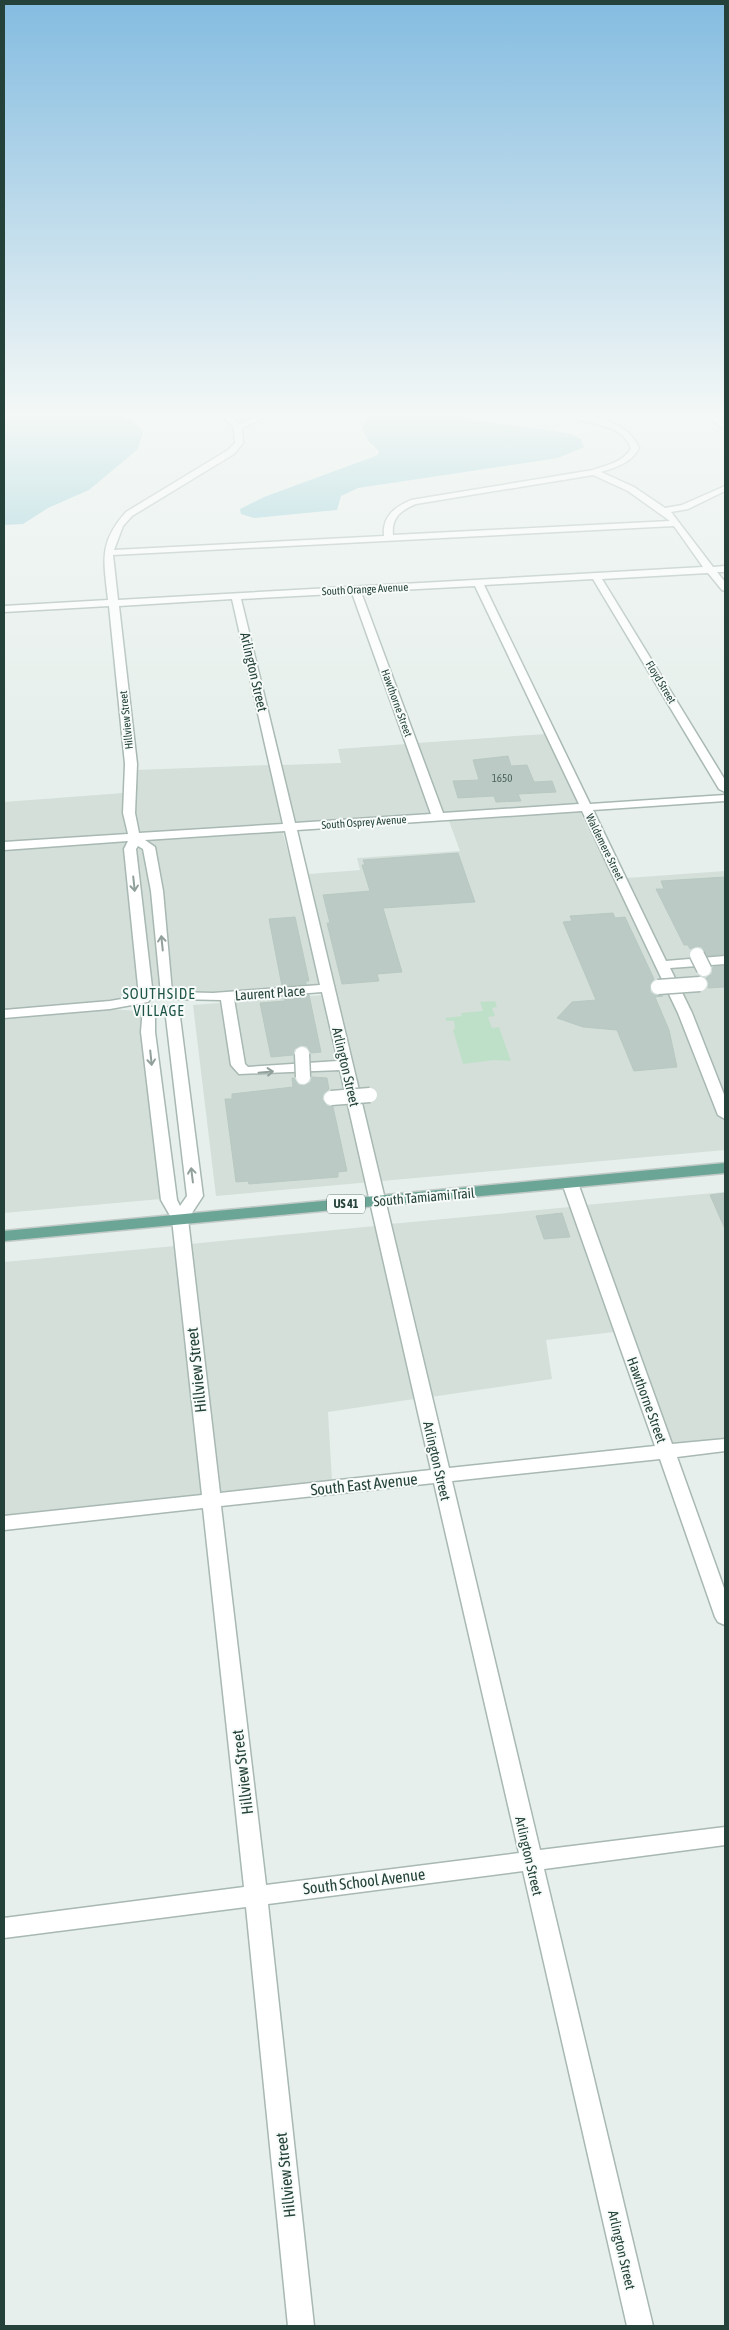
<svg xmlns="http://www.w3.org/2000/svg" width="729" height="2330" font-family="'Asap Condensed',sans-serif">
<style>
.built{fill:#d4dfda}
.green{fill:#bfe0c8}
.water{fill:#8ec9d4}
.building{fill:#bbcac4;stroke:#b8c9c2}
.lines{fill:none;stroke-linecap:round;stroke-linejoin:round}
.minor-casing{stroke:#a8b8b2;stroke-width:3}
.major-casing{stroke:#c2cac8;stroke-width:3}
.minor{fill:#fff;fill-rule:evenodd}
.major{fill:#6aa596;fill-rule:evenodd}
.minor-bridge-casing{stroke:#a8b8b2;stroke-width:17;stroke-linecap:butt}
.minor-bridge{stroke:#fff;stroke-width:14}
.oneway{stroke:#92a09c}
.labels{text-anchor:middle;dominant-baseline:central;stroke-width:4;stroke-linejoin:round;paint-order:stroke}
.far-street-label{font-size:11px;fill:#24423a;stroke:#f7fbf9}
.number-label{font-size:11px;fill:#4a645c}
.shield{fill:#f7fbf9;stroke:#637a73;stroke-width:1}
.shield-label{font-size:12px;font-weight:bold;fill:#24423a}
.street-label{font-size:14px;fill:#24423a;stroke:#f7fbf9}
.neighbourhood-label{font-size:15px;letter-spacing:1px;fill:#1f5548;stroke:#f7fbf9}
.near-street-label{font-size:16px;fill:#24423a;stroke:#f7fbf9}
</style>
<rect width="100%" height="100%" fill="#e6efeb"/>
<g class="built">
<path d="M545,734L579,805L443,814L417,743Z"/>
<path d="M407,744L432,814L295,824L281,765L341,763L338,749Z"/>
<path d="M270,765L284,825L141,835L137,825L134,796L136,770Z"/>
<path d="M123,793L126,826L129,835L4,844V802Z"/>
<path d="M580,812L613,879L725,871V1150L216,1196L193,1005L336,994L309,874L360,870L357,858L460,851L449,821Z"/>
<path d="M282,830L299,892L320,986L213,994L180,992L173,989L163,890L155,847L145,839Z"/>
<path d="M128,840L124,849L139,995L106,1002L4,1011V849Z"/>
<path d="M138,844L143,848L151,891L160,988L152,989L135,849Z"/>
<path d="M107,1009L141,1011V1033L161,1199L4,1213V1017Z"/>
<path d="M725,1192V1439L672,1445L585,1205Z"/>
<path d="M570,1207L614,1332L546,1340L552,1379L431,1397L390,1224Z"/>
<path d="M375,1226L414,1399L328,1412L332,1481L219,1492L190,1244Z"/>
<path d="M175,1246L201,1494L4,1517V1262Z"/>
</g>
<path class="green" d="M495,1001L497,1007L492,1008L495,1016L488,1017L492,1028L499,1027L511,1061L494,1060L463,1064L453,1030L455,1029L454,1021H447L445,1018L462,1016L461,1013L483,1011L480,1002Z"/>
<g class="water">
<path d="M4,415H118L131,420L143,432L138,449L89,490L48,508L23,524L4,525Z"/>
<path d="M370,415H460L470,420L567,433L581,439L584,447L558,458L358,488L341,496L337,510L254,518L241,514L240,509L264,497L378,455L379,451L369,442L362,428Z"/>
</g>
<g class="building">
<path d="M508,756L511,766L527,765L534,782L552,781L556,792L518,794L521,801L496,802L494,796L458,798L453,781L479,780L473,760Z"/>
<path d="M458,853L475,902L383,908L402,972L377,974L379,981L342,984L327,923H330L323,895L370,891L362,865H365L363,860Z"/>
<path d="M725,877V954L707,956L702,947L697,946L690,949L688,945H684L656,889H664L661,881Z"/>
<path d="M613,913L615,918L625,917L654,979L650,984V992L654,995L663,996L655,997L669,1030L677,1067L634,1071L617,1030L583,1027L557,1018L572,1002L596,1000L563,922L572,921L570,916Z"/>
<path d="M295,917L309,981H306V984L282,986L269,919Z"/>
<path d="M725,966V987L708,988L709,983L706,978L712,974L713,967Z"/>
<path d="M309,995L321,1052L311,1053L307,1046L301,1045L294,1049L293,1055L271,1057L260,1003L285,1001L284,997Z"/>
<path d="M312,1077L327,1078L329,1089L323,1094L322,1099L327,1106L333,1107L347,1171L338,1172V1177L249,1184L248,1181L236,1182L225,1099H232V1094L293,1087L292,1078H294L298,1085L304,1086L311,1082Z"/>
<path d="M725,1193V1229L710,1195Z"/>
<path d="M562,1213L570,1237L544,1239L536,1216Z"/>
</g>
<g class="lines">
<g class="minor-casing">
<g id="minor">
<path d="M222,415H230L239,424L260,415H270L242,428L243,443L234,454L132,516L123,526L114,550L384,536C382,516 395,507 411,500L593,470C607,465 624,462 631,448C620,420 585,427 571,415C595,415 629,423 639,448C631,463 617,467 601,472L634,487L665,508L682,505L725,486V491L688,509L671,512L713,567L725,566V572H717L725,582V591L722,590L708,573L602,579L725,780V792L719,789L593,579L484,585L590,804L725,795V801L593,810L666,961L725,956V964L670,968L692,1013L725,1097V1119L718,1115L678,1013L582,811L297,830L449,1468L655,1446L562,1183L570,1178L578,1183L672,1444L725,1439V1451L677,1457L725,1591V1625L718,1622L715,1617L660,1459L452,1481L540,1850L725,1827V1845L544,1869L653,2326H627L523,1871L268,1904L314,2326H288L246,1907L4,1938V1918L244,1887L203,1508L4,1530V1516L202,1495L172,1219L161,1200L141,1032L143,1007H153L155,1010V1032L177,1200L180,1206L187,1196L165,1009L172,1005L179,1009L203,1196L188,1219L220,1493L431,1470L340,1070L239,1074L231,1065L221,1000L176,999L171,998L170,994H161L151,891L143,849L138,846L136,849L153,996L148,1002L110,1009L4,1018V1010L110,1001L139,996L124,849L128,841L4,850V842L128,834L123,813L125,764L109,606L4,612V606L108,600C104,562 98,543 126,512L228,450L235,443L234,428ZM593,475L628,491L670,521L393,535C391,518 401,510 416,504ZM674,526L703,567L118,600L113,555ZM475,586L579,804L443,813L361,592ZM352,593L431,814L295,823L241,599ZM232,599L283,824L139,833L135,813L137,764L119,606ZM285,831L320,985L213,993L172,992L163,891L155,847L145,840ZM322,992L338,1061L248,1067L245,1064L234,999ZM434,1483L519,1853L266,1885L221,1506Z"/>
<path d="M705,415H713L725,424V430Z"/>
</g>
</g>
<g class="major-casing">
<path id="major" d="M725,1163V1173L4,1241V1231Z"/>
</g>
<use href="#minor" class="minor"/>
<use href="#major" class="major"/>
<g class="minor-bridge-casing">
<g id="minor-bridge">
<path d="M697,955L704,969"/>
<path d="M658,987L700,984"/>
<path d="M302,1054L303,1077"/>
<path d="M331,1098L370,1095"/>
</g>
</g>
<use href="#minor-bridge" class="minor-bridge"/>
</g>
<defs><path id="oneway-shaft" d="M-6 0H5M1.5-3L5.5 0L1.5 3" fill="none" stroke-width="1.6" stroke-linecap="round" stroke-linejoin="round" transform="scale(1.25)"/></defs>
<g class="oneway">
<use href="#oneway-shaft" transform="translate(134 884) rotate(84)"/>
<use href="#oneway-shaft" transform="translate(162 943) rotate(-96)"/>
<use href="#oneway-shaft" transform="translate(151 1058) rotate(84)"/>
<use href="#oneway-shaft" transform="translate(266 1072) rotate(-5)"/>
<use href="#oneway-shaft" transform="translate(192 1175) rotate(-97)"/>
</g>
<linearGradient id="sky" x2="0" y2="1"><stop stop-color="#84bce0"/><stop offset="0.56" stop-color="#f4f8f6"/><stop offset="1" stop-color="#f4f8f6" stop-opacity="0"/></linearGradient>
<rect width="729" height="741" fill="url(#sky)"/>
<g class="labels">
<g class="far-street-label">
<text transform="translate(365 589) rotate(-3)">South Orange Avenue</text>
<text transform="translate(661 682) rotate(59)">Floyd Street</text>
<text transform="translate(397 703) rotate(70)">Hawthorne Street</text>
<text transform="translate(126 720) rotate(-96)">Hillview Street</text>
<text transform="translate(364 822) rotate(-4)">South Osprey Avenue</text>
<text transform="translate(605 847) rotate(64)">Waldemere Street</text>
</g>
<g class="number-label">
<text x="502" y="778">1650</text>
</g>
<rect class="shield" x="327" y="1194.5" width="38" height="19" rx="4"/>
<g class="shield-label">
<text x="346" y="1204">US 41</text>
</g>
<g class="street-label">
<text transform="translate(254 672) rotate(77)">Arlington Street</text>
<text transform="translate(270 993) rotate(-4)">Laurent Place</text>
<text transform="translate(346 1067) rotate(77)">Arlington Street</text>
<text transform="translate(424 1197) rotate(-5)">South Tamiami Trail</text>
<text transform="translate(647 1400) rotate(70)">Hawthorne Street</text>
<text transform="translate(437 1461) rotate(77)">Arlington Street</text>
<text transform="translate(529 1856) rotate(77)">Arlington Street</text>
<text transform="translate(622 2250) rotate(77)">Arlington Street</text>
</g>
<g class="neighbourhood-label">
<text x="159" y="993">SOUTHSIDE<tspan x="159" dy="17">VILLAGE</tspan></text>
</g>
<g class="near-street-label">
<text transform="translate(196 1370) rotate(-96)">Hillview Street</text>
<text transform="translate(364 1484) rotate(-6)">South East Avenue</text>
<text transform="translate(242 1772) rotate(-97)">Hillview Street</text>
<text transform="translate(364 1881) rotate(-7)">South School Avenue</text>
<text transform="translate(285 2175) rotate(-96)">Hillview Street</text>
</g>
</g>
<rect width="729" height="2330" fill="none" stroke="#24423a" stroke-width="10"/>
</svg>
